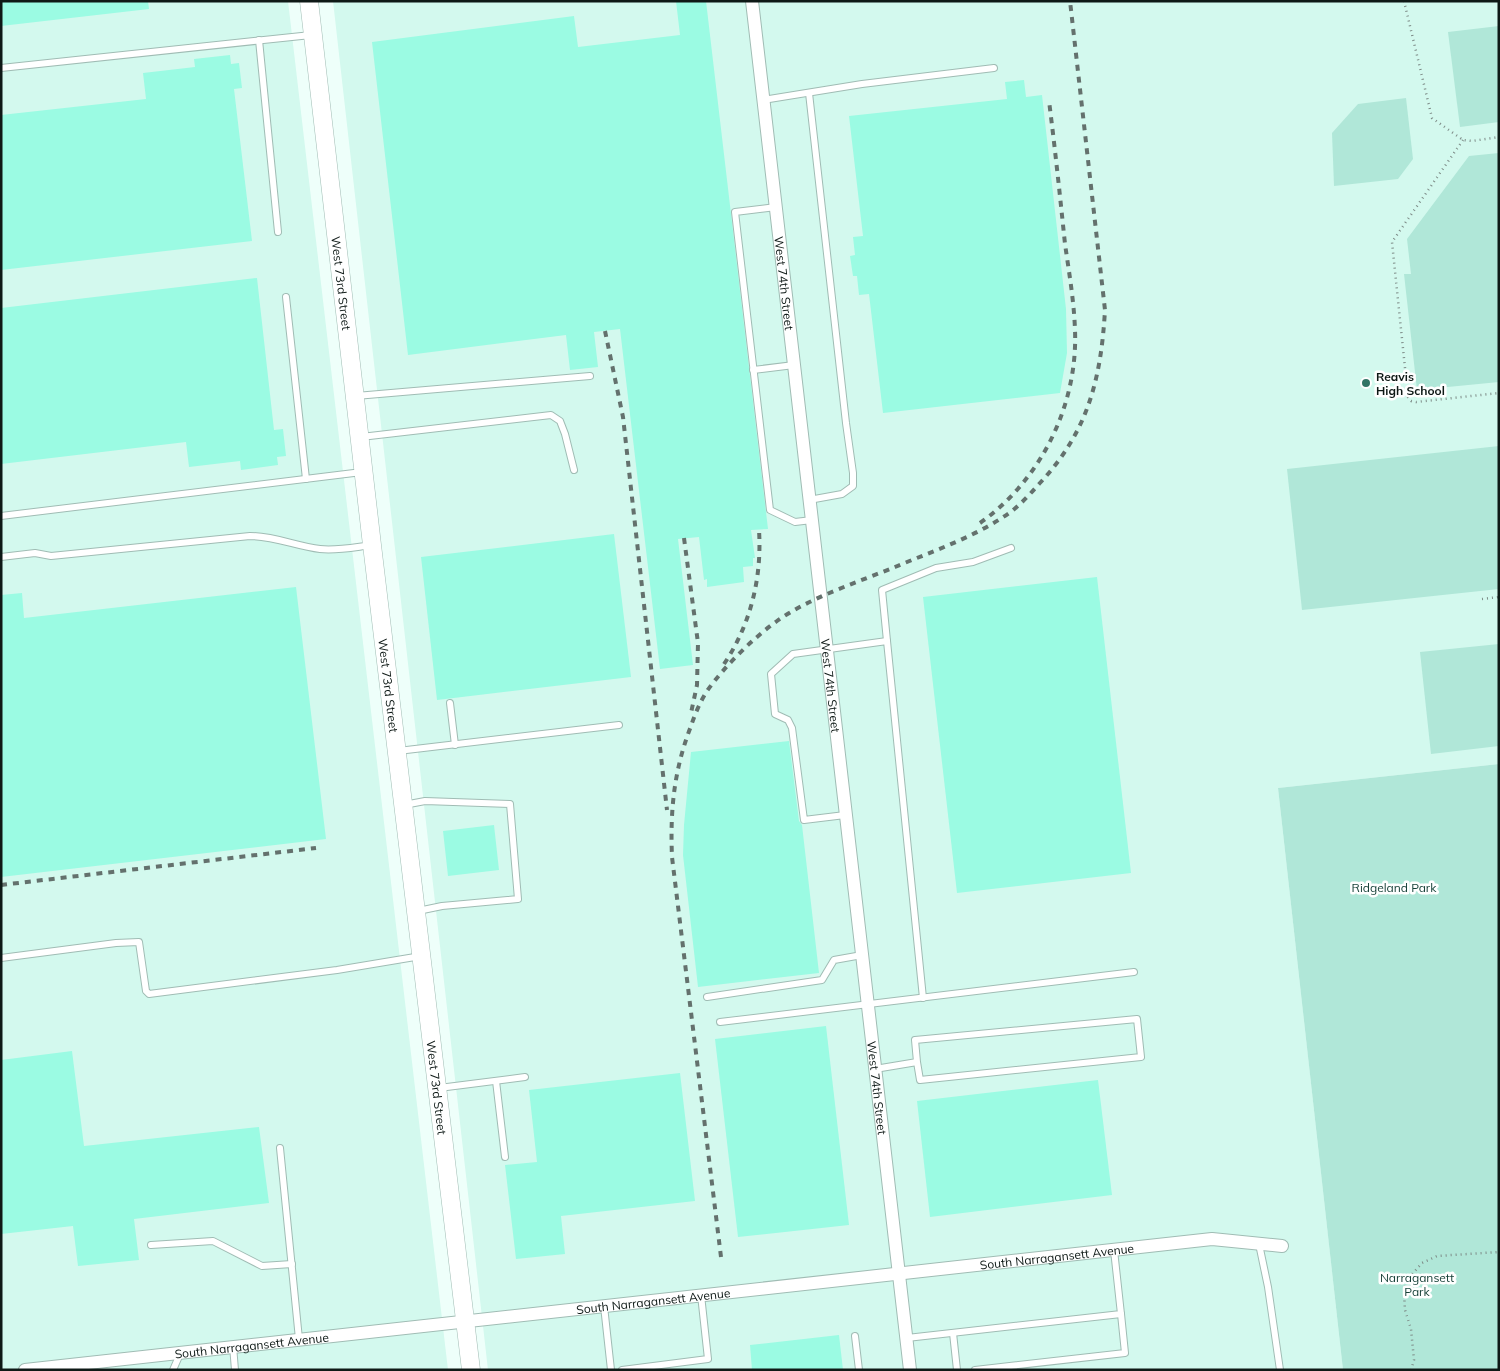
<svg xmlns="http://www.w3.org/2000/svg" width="1500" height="1371" font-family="Mulish,sans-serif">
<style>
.built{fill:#d3f9ee}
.green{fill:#b0e7d8}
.building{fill:#9bfbe3}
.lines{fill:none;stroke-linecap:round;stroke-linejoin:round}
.lane-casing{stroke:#a0bcb4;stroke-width:8}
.street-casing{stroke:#a0bcb4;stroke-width:14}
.secondary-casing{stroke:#a0bcb4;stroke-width:19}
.path{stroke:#7e8c88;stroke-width:2.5;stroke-dasharray:1 4;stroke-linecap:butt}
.lane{stroke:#fff;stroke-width:6}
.street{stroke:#fff;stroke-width:12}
.secondary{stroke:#fff;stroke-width:18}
.rail{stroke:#64716d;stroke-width:4;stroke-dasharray:6 6;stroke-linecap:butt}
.poi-dot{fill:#337566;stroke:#fff;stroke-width:2}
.labels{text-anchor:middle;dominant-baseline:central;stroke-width:5;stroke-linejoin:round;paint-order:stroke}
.street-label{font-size:12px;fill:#0e1916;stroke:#fff}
.poi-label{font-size:12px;font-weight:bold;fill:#0e1916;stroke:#fff;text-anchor:start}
.park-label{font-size:12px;fill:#164138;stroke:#fff}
</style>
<rect width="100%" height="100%" fill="#eefffa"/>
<g class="built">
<path d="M1,1H288L448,1370H1Z"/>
<path d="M333,1H1499V764L1278,788L1343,1370H488Z"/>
</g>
<g class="green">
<path d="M1499,26V122L1460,127L1448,32Z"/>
<path d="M1406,98L1413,159L1398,179L1334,186L1332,133L1358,104Z"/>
<path d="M1499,153V382L1417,390L1404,274H1411L1407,239L1469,156Z"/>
<path d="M1499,446V589L1302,610L1287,469Z"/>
<path d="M1499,644V746L1431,754L1420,652Z"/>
<path d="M1499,764V1370H1343L1278,788Z"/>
</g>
<g class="building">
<path d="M1,1H148L149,9L1,26Z"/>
<path d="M676,1H706L768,529L751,530L755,558H753V566L743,567L744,582L707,587V579L704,580L699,537L678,539L693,665L660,669L620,329L594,332L598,367L570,370L566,335L408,355L372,42L574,16L578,47L680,35Z"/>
<path d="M230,55L231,64L239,63L242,88L234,89L252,241L1,270V115L146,99L143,73L195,67L194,59Z"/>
<path d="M1024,80L1026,97L1042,95L1066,309L1067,353L1060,393L883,413L869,294L859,295L857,276H853L850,256L855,255L853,237L863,236L849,116L1007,99L1005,82Z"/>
<path d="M257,278L274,430L283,429L286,456L277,457L278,465L241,470L240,461L189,467L186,442L1,464V308Z"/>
<path d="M614,534L631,677L437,700L421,557Z"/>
<path d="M1097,577L1131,873L957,893L923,597Z"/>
<path d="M296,587L326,839L1,877V595L22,593L24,618Z"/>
<path d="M789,741L799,821L802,825L819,973L698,987L683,855L684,825L691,752Z"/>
<path d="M494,825L499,870L448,876L443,831Z"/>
<path d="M826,1026L849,1225L738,1237L715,1039Z"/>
<path d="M72,1051L84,1146L259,1127L269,1203L134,1219L139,1260L78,1266L73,1226L1,1234V1060Z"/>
<path d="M680,1073L695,1201L561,1216L565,1254L516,1259L505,1165L537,1162L529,1090Z"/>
<path d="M1098,1080L1112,1195L930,1217L917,1101Z"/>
<path d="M839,1335L843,1370H752L750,1345Z"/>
</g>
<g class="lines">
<g class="lane-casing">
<g id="lane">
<path d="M259,40L278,232"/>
<path d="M1,68L311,35"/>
<path d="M809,93L846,423L853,473V486L842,494L809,500"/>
<path d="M763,100L862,84L994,68"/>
<path d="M776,207L735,212L770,510L795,522L812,520"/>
<path d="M286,297L306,479"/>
<path d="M753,370L794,365"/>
<path d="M356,396L590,376"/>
<path d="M361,437L551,415L560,421L565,434L574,470"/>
<path d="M1,516L362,472"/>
<path d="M1,557L35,553L51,556L250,536C274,536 296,546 320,549C337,551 355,547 372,545"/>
<path d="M887,641L882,590L936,568L973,562L1011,548"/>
<path d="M450,703L455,745"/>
<path d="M398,751L619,725"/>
<path d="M404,805L425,801L510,804L518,899L442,906L418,911"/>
<path d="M845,815L804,820L792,728L788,720L775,714L771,674L793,654L887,641L923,998"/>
<path d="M1,958L116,943L139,942L146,991L149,994L337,970L421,956"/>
<path d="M707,997L822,980L834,960L862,955"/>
<path d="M720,1022L1134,972"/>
<path d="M875,1069L917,1062L915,1040L1137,1019L1141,1057L920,1080L917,1062"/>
<path d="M496,1081L505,1157"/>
<path d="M439,1088L525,1077"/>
<path d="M280,1148L299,1339"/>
<path d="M1259,1244L1268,1287L1280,1370"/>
<path d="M151,1245L213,1241L262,1266L292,1264"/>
<path d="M604,1306L611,1370"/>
<path d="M953,1333L957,1370"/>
<path d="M855,1336L859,1370"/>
<path d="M907,1338L1121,1314L1114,1250"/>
<path d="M233,1346L235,1370"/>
<path d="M173,1370L180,1354"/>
<path d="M622,1370L708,1359L701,1295"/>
<path d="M975,1370L1125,1353L1121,1314"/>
</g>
</g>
<g class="street-casing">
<g id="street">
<path id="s1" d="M752,1L910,1370"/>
<path id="s2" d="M25,1370L1212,1239L1282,1246"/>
</g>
</g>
<g class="secondary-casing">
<g id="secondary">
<path id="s3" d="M309,1L372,545L471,1370"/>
</g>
</g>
<g class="path">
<path d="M1404,1L1432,118L1463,140L1472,141L1499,137"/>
<path d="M1463,140L1392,242L1408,397L1411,401L1416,402L1499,393"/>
<path d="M1482,599L1499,597"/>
<path d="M1411,1370L1414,1360L1411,1329L1405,1310L1404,1293L1406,1281L1422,1263L1437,1256L1499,1252"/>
</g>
<use href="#lane" class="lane"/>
<use href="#street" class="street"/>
<use href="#secondary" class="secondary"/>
<g class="rail">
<path d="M605,331L623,417L667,810"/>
<path d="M980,523C1041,480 1078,405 1075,330C1074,301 1069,272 1065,244C1060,196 1055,148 1049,101"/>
<path d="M684,538L698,643L697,685L691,713"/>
<path d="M724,664C751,624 762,577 759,530"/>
<path d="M1,885L316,848"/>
<path d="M721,1257L672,857C670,810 674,770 691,726C695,714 700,702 707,691C724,667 752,639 777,621C809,598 858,582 895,567C935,550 976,537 1012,511C1022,503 1031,493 1039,484C1088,432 1101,379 1105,310L1070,1"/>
</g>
</g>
<circle class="poi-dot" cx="1366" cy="383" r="5"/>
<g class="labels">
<g class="street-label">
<text stroke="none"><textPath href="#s3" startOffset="284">West 73rd Street</textPath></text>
<text stroke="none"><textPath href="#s1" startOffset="284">West 74th Street</textPath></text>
<text stroke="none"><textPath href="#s3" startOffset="689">West 73rd Street</textPath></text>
<text stroke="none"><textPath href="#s1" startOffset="689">West 74th Street</textPath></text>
<text stroke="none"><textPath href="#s3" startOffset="1094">West 73rd Street</textPath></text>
<text stroke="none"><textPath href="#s1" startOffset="1094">West 74th Street</textPath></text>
<text stroke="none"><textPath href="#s2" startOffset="1038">South Narragansett Avenue</textPath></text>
<text stroke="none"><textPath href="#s2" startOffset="632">South Narragansett Avenue</textPath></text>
<text stroke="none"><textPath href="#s2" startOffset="228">South Narragansett Avenue</textPath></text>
</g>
<g class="poi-label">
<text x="1376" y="376">Reavis<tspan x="1376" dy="14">High School</tspan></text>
</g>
<g class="park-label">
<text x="1394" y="887">Ridgeland Park</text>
<text x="1417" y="1277">Narragansett<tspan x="1417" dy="14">Park</tspan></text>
</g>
</g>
<rect width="1500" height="1371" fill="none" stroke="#0e1916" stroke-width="5"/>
</svg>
